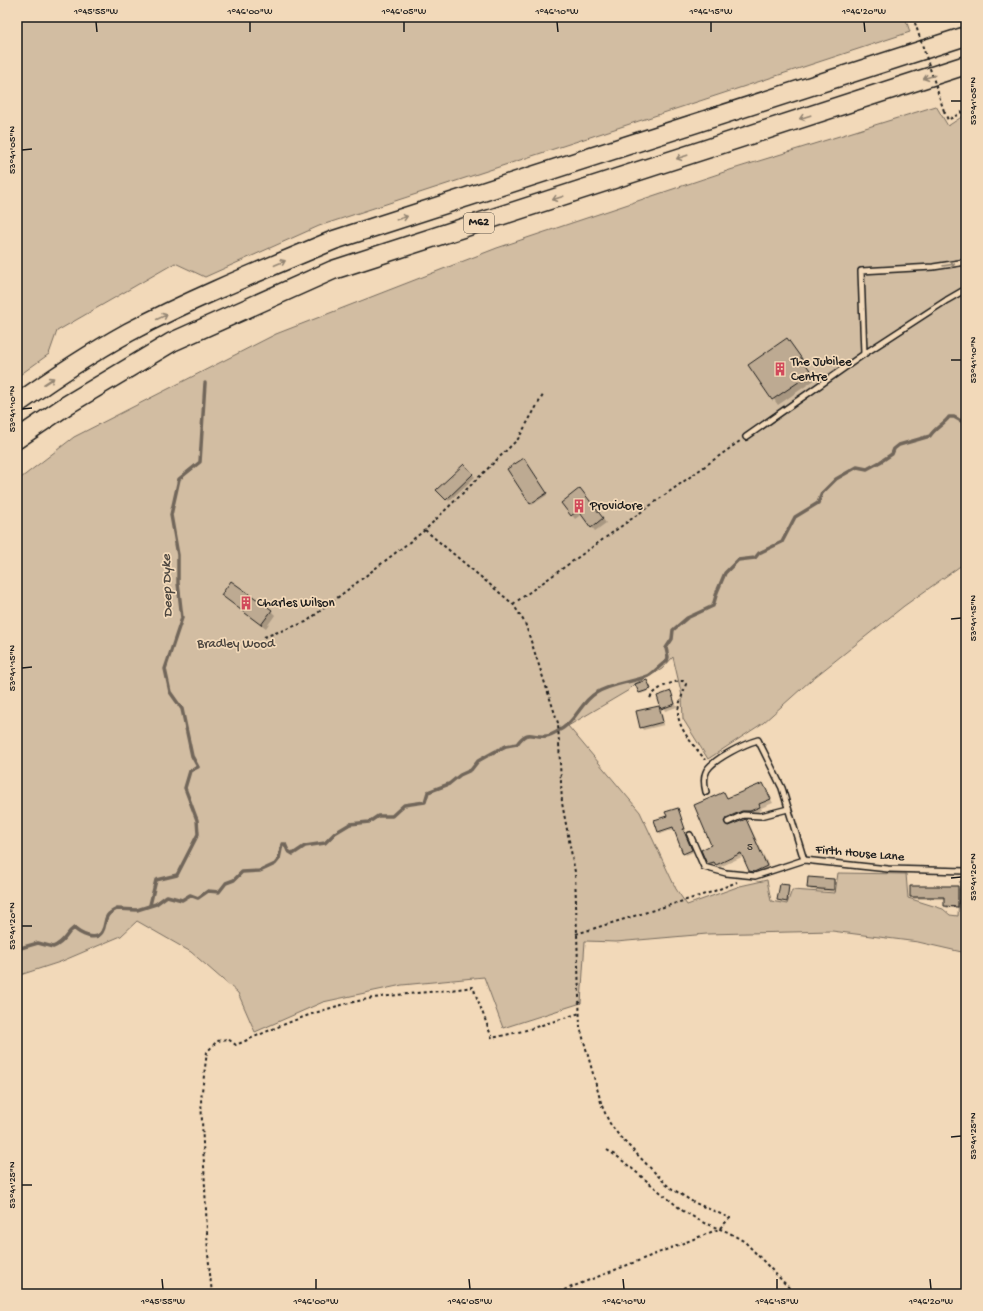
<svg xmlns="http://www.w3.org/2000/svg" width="983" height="1311" font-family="'Gochi Hand',sans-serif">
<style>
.green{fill:#d2bda2;stroke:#776c5f}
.shadow{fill:#0003}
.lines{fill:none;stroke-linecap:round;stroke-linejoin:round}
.stream{stroke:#71665a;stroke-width:3.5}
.building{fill:#bdaa92;stroke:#1c1c1c}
.lane-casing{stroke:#1c1c1c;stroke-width:8}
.highway-casing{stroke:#1c1c1c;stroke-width:21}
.path{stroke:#1c1c1c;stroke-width:2;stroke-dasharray:3 3;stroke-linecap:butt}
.lane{stroke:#f2d9b9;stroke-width:5}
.highway{stroke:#f2d9b9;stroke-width:18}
.path-bridge{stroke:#1c1c1c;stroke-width:2;stroke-dasharray:3 3;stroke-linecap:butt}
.oneway{stroke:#928472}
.ticks{fill:none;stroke:#1c1c1c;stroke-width:1.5}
.labels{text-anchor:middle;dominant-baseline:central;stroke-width:3.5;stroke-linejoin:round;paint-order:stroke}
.number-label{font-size:11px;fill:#44403a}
.shield{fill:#f2d9b9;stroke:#5c554b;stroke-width:1}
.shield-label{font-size:12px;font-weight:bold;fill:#1c1c1c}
.poi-label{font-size:13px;fill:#1c1c1c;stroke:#f2d9b9;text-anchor:start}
.park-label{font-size:13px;fill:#4a443e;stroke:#f2d9b9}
.street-label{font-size:13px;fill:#1c1c1c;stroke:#f2d9b9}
.water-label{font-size:14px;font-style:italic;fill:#4d4740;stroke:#f2d9b9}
.neatline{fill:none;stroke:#1c1c1c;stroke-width:1.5}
.ticks-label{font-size:10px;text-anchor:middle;fill:#1c1c1c}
</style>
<rect width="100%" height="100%" fill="#f2d9b9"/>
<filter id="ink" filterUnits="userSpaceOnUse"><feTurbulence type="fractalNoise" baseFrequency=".025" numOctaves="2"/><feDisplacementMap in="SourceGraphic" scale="8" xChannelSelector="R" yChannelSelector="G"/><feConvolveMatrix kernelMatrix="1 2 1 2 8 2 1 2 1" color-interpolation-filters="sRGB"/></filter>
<g filter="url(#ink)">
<g class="green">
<path d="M17,17H905L910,32L319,226L205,277L175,263L57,331L49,354L17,377Z"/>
<path d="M936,106L948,126L966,114V562L904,606L811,680L763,723L708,759L683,719L682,696L673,657L662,669L635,684L629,690L568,726L640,812L676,889L687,905L740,886L767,880L771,901L787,904L792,890L835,893L838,873L906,874L908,898L943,909L950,915L958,916L960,881H966V953L918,942L832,931L707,934L616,942L585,941L581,1003L503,1028L484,977L402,985L323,1002L255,1032L238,993L191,952L137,921L121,936L60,962L17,976V481L74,437L276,334L497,248L730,170Z"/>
</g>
<g class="shadow">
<path d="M787,339L816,379L778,405L749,365Z"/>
<path d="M525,461L547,495L532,505L509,469Z"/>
<path d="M464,466L475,477L449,501L438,490Z"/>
<path d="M580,489L606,523L595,531L582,514L575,519L572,515Z"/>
<path d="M222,595L271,611L275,615L266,628Z"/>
<path d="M647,681L651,690L641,694L640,693Z"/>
<path d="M671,692L677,707L665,711L658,696Z"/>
<path d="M658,707L661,709L664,725L643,730L641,727Z"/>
<path d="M763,784L773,803L761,808L762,810L753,814L729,821L727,826L728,827L746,820L749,824L770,869L754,874L744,856L720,867L717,865L711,866L708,863L724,793L728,799Z"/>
<path d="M678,809L686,831L684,832L693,852L686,855L674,829L661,834L659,832L668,817Z"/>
<path d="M834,880L836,882V892L811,890L808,887Z"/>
<path d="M789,886L787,902L779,901L778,900Z"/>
<path d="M957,887L960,889V908H947L945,906V899H913L911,897Z"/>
</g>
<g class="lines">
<g class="stream">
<path d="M150,905L156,880L177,875L198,834L197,820L185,788L190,771L198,767L192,756L182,709L170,692L165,669L182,618L178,583V555L171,515L179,479L200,462L205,383"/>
<path d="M17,949L38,943L53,947C66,942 65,934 74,928C80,934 96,942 102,932C108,922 101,916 117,909L137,910L156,904L167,896L182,900L190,895L198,898L208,891L219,892L226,883L234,880L242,872L260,871L275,864L279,859L282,844H285L288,851L293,854L305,846L325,843L335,833L350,824L369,822L378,816H392L404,805L425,802L428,792L449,784L460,775L471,770L478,761L494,752L506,746L517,744C528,728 532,738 546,736C551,736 558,731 563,728C577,719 581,702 596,693C613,683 630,683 648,676C654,673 660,665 667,661L668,657L666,648L672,639L673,630L687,618L713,606L717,592L725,573L738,560L755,558L759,553L782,542L795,517L818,503L822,493L836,479L857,467L867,469L880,462L892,454L894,449L899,445L930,436C934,429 944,424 949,417H954L961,421L966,417"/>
</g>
</g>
<g class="building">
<path d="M787,338L812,373L772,400L748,365Z"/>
<path d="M524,458L547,493L530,504L507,469Z"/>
<path d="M464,464L473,474L446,500L436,490Z"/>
<path d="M580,488L603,518L591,528L578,510L571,516L561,503Z"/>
<path d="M231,581L272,610L261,625L221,595Z"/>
<path d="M647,680L651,689L639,693L635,684Z"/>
<path d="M671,691L675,704L661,709L657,696Z"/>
<path d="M659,706L663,722L640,728L636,711Z"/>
<path d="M763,783L771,799L759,804L760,807L750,811H742L726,818L724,822L728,826L746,819L767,866L754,872L749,871L741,853L716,865L714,862L707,864L701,850L711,845L694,805L724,792L727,798Z"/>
<path d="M678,808L685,829H683L692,850L683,854L673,827L658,832L654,820L667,816L665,812Z"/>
<path d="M808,877L834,879V890L807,888Z"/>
<path d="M780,884L789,885L787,902L777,900Z"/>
<path d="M910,886H958V907L944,906V897H910Z"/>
</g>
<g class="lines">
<g class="lane-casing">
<g id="lane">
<path d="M864,354L861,271L933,267L966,262"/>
<path d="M746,437L864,354L947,300L966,289"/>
<path d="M706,792C704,784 703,777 707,770C715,758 744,744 758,740L782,788L804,860"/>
<path d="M728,822L743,815L761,816L788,809"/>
<path d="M690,835L704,867L726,873L755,876L804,860L888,869L966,871"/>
</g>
</g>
<g class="highway-casing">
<g id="highway">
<path d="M17,404C53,378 91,353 129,332C195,297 265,269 334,240L966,36"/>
<path d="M17,439L67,405L172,342L333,270L966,65"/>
</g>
</g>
<g class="path">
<path d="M944,111L948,120L966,110"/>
<path d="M425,530L513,604L525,623L558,723L562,803L575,872L580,1027L602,1106L609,1122L620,1137L668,1186L693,1202L730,1218L719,1229L554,1294"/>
<path d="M513,604L740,441"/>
<path d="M264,637L306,622L425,530L518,439L543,395"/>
<path d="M650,698C656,688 672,681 683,681L686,684C683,694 678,704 678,714C679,731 696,747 705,760"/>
<path d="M576,934L712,892L737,882"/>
<path d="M607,1150L618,1157L683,1211L704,1223L728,1232L745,1242L795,1294"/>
<path d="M212,1294L208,1254L201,1099L207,1052L217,1041L228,1039L236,1045C281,1025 325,1006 374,998C407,993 440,992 473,987L492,1038L523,1031L580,1013"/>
</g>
<use href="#lane" class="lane"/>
<use href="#highway" class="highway"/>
<path class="path-bridge" d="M913,17L944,111"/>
</g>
<defs><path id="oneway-shaft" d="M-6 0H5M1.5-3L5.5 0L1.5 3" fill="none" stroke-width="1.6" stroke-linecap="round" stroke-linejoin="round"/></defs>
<g class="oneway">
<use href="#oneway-shaft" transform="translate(929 77) rotate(162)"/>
<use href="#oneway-shaft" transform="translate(805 117) rotate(162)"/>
<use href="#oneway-shaft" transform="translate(682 157) rotate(162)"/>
<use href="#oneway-shaft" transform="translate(558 198) rotate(162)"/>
<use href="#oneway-shaft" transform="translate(402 218) rotate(-18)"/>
<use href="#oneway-shaft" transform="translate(280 263) rotate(-23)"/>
<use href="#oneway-shaft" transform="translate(949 265) rotate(-8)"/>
<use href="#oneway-shaft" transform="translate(162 317) rotate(-25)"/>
<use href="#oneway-shaft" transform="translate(49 381) rotate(-33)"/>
</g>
</g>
<path class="ticks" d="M96,22L97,32M250,22V32M404,22V32M557,22L558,32M711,22V32M864,22L865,32M951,101H961M22,150L32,149M951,360H961M22,409L32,408M951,619L961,618M22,668L32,667M951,878L961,877M22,926H32M951,1137L961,1136M22,1185H32M162,1279L163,1289M316,1279V1289M469,1279L470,1289M623,1279L624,1289M777,1279V1289M930,1279L931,1289"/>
<defs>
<g id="building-bare" transform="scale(1.08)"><path d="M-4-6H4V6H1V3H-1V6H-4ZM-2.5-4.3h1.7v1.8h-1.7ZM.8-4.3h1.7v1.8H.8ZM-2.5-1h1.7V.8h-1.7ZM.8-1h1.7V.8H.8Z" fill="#d1495b" stroke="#f2d9b9" stroke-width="2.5" paint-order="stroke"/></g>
</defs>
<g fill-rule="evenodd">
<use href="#building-bare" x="780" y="369"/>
<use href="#building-bare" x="579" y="506"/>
<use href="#building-bare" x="246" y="603"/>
</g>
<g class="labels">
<g class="number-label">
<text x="750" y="848">5</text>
</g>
<rect class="shield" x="464" y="213" width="30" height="20" rx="3"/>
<g class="shield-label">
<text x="479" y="223">M62</text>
</g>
<g class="poi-label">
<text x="791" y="362">The Jubilee<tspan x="791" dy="15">Centre</tspan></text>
<text x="590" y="506">Providore</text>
<text x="257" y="603">Charles Wilson</text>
</g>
<g class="park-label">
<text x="236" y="644">Bradley Wood</text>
</g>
<g class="street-label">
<text transform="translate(860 854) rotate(5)">Firth House Lane</text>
</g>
<g class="water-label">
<text transform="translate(168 586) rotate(-92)">Deep Dyke</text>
</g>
</g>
<rect width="983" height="1311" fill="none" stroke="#f2d9b9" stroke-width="44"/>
<rect x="22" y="22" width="939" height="1267" class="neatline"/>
<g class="ticks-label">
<text x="96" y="14">1°45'55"W</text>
<text x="250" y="14">1°46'00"W</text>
<text x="404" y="14">1°46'05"W</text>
<text x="557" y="14">1°46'10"W</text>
<text x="711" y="14">1°46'15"W</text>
<text x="864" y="14">1°46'20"W</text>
<text transform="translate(972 101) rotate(-90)" y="4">53°41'05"N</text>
<text transform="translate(11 150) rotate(-90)" y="4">53°41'05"N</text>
<text transform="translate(972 360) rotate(-90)" y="4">53°41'10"N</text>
<text transform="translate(11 409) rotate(-90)" y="4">53°41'10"N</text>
<text transform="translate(972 618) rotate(-90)" y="4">53°41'15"N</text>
<text transform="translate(11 668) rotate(-90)" y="4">53°41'15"N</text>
<text transform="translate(972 877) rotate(-90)" y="4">53°41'20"N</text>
<text transform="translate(11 926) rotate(-90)" y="4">53°41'20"N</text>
<text transform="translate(972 1136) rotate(-90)" y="4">53°41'25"N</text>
<text transform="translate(11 1185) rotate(-90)" y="4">53°41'25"N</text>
<text x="163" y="1304">1°45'55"W</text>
<text x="316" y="1304">1°46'00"W</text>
<text x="470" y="1304">1°46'05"W</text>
<text x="624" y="1304">1°46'10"W</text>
<text x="777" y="1304">1°46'15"W</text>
<text x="931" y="1304">1°46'20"W</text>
</g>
</svg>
